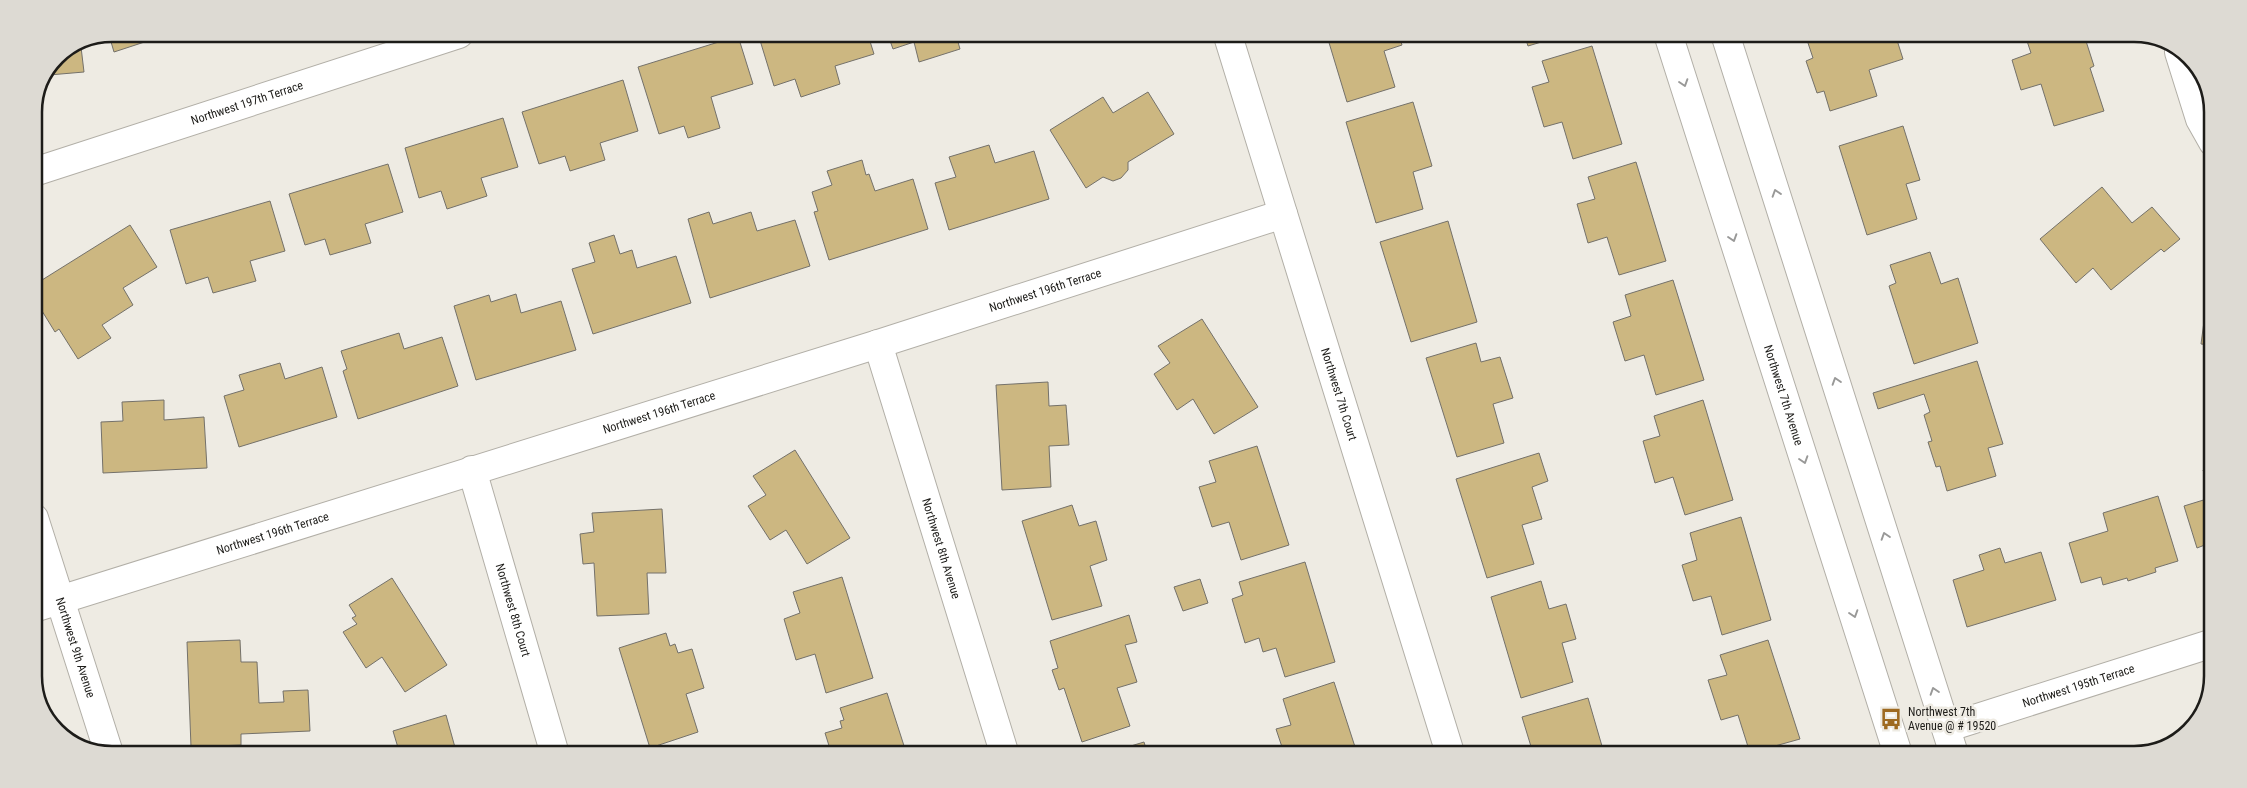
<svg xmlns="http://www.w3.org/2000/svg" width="2247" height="788" font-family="'Roboto Condensed',sans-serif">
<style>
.building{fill:#ccb781;stroke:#74716a}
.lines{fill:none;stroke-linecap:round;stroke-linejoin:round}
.minor-casing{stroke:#b2afa7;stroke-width:30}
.tertiary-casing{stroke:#b2afa7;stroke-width:30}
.minor{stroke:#fff;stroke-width:28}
.tertiary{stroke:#fff;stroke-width:28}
.oneway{stroke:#999998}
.labels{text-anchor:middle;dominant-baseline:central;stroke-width:5;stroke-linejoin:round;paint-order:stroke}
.street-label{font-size:12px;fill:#1d1c19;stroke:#eeebe3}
.poi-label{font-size:12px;fill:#1d1c19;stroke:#eeebe3;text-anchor:start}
.rim{fill:none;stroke:#1d1c19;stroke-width:2.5}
</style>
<rect width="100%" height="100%" fill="#eeebe3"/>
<g class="building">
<path d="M113,34H169L114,52L109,35Z"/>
<path d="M766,35H868L874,54L835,66L840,84L801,97L795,79L774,86L759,37Z"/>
<path d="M888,35H956L960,49L919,62L914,42L893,49Z"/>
<path d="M738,36L753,84L711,97L720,128L688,138L684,126L659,134L638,67Z"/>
<path d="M1327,36H1399L1402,45L1384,51L1395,87L1347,102Z"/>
<path d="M1525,37H1558L1528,46Z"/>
<path d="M1806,37H1896L1903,59L1869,70L1877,96L1830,111L1824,91L1817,93L1806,61L1813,58Z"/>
<path d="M2026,38H2085L2094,66L2090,68L2104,111L2054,126L2041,84L2021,90L2012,60L2031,53Z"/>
<path d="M1592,46L1622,144L1573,159L1562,122L1544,127L1532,87L1549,82L1542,61Z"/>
<path d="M81,47L84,72L49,75L57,57Z"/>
<path d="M623,80L638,131L600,143L605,160L570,171L565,156L539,164L522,112Z"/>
<path d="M1148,92L1174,134L1128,162V170L1121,178L1113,181L1103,177L1086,188L1050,130L1103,97L1113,113Z"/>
<path d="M1413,102L1432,166L1413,172L1423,209L1376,223L1346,122Z"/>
<path d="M503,118L518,167L481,178L487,196L447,209L441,191L419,198L405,148Z"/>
<path d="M1903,126L1920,180L1906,184L1917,219L1867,235L1839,146Z"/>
<path d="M989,145L995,163L1034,151L1049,199L949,230L935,183L956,177L949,157Z"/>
<path d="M862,160L866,175L869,174L875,191L913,179L928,229L829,260L814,212L818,211L812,192L832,185L827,171Z"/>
<path d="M1636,162L1666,261L1619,275L1607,237L1588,243L1577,204L1595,199L1588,177Z"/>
<path d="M388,164L403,212L365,224L371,243L330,255L325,239L305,245L289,194Z"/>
<path d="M2102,187L2132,223L2152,207L2180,239L2164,252L2161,249L2111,290L2093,268L2076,283L2040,239Z"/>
<path d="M270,201L285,251L250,261L256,281L213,293L208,277L186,284L170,230Z"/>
<path d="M709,212L713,224L751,212L757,231L795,220L810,266L710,298L688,219Z"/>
<path d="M1448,221L1477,322L1411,342L1380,242Z"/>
<path d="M130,225L157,267L123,288L133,305L102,325L111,338L78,359L59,329L55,332L34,298V285Z"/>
<path d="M614,235L620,254L632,250L637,268L676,256L691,303L593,334L572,269L595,262L589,243Z"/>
<path d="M1930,252L1941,284L1958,278L1978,343L1914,364L1889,286L1896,283L1890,265Z"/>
<path d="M1673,280L1704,380L1656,395L1644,355L1625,361L1613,322L1631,316L1625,295Z"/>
<path d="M2209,284H2212L2211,345L2201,344Z"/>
<path d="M516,294L521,313L561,301L576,350L476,380L454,306L489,295L491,302Z"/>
<path d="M1202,319L1258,407L1214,434L1193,399L1177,410L1154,374L1170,363L1158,346Z"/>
<path d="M399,333L404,349L442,337L458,386L358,419L343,371L347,369L341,351Z"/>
<path d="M1476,343L1481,362L1500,357L1513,398L1493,404L1504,443L1457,457L1426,358Z"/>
<path d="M1977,361L2003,444L1988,448L1996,476L1947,491L1940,466L1936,467L1928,442L1932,441L1924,415L1930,412L1924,394L1878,409L1873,393Z"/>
<path d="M280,363L285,379L322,367L337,417L239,447L224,396L244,390L239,375Z"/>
<path d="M1048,382L1049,406L1066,405L1069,445L1049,446L1051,487L1002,490L996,385Z"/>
<path d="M164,400V420L204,417L207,468L103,473L101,422L123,421L122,402Z"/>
<path d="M1703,400L1733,500L1685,515L1673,477L1655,483L1643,441L1660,436L1654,416Z"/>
<path d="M1257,446L1289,545L1241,560L1229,522L1212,527L1199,487L1216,482L1209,461Z"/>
<path d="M795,450L850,538L807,564L786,530L770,540L748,506L766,495L753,476Z"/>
<path d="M1539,453L1548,481L1532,487L1542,519L1522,525L1534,564L1487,578L1456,479Z"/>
<path d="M2211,468V493L2203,470Z"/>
<path d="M2158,496L2178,561L2155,568L2156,572L2128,581L2127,578L2103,585L2101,577L2081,583L2069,543L2108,531L2103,513Z"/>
<path d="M2210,498V543L2197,548L2184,506Z"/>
<path d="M1072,505L1079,526L1096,521L1107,560L1090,566L1102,606L1052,620L1022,521Z"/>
<path d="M662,509L666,573H647L649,614L597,616L594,563L583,564L580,534L594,532L592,513Z"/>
<path d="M1741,517L1771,620L1722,635L1711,596L1693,601L1682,565L1697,560L1690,533Z"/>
<path d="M2000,548L2005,563L2041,552L2056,600L1967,627L1953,580L1984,570L1979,555Z"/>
<path d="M1305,562L1335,662L1285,677L1276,648L1263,652L1259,638L1245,643L1232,599L1243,595L1239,582Z"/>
<path d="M842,577L873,678L826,693L815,654L796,660L784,619L800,613L793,592Z"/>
<path d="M392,578L447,665L405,692L382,657L366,668L343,632L357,624L352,618L356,616L349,605Z"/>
<path d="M1200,579L1208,603L1183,611L1174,587Z"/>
<path d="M1541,581L1549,609L1566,604L1576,639L1562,643L1573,682L1521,698L1491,597Z"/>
<path d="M1129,615L1137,642L1125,645L1137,682L1117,688L1130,726L1082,742L1064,688L1059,690L1052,670L1058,668L1050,641Z"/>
<path d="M666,633L670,646L675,644L678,653L692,649L704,688L686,694L698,732L650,748L619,648Z"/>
<path d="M240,640L241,662H257L259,703L284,702L283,691L308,690L310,731L241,734V745L191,747L187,642Z"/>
<path d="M1768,640L1800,739L1750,753L1738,715L1721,720L1708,680L1727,675L1720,655Z"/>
<path d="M1334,682L1357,753H1284L1276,729L1291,725L1283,699Z"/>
<path d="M887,693L906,752H831L825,733L842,728L840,721L844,720L840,708Z"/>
<path d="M1588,698L1604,753H1533L1522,717Z"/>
<path d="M446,715L456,751H399L393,731Z"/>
<path d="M1144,742L1147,752H1111Z"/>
</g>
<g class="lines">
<g class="minor-casing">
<g id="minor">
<path id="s1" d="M1228,36L1450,753"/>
<path d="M2179,52L2200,119L2213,142"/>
<path id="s2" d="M34,172L459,34"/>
<path id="s3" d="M878,344L1004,752"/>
<path id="s4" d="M472,470L554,751"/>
<path id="s5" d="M34,518L108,750"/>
<path id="s6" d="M34,608L878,344L1283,214"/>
<path id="s7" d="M1946,728L2210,644"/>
</g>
</g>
<g class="tertiary-casing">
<g id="tertiary">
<path id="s8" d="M1669,37L1898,754"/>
<path d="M1726,37L1954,754"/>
</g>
</g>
<use href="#minor" class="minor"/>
<use href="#tertiary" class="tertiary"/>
</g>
<defs><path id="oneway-chevron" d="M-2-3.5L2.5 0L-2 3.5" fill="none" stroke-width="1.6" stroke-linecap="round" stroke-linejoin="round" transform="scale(1.25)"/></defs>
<g class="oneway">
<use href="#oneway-chevron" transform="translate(1684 83) rotate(72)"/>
<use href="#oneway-chevron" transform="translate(1776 193) rotate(-108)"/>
<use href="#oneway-chevron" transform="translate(1733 238) rotate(72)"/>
<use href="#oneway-chevron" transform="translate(1836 381) rotate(-108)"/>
<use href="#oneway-chevron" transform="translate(1804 460) rotate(72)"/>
<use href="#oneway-chevron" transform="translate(1885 536) rotate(-108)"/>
<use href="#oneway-chevron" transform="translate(1854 614) rotate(72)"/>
<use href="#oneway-chevron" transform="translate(1934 691) rotate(-108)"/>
</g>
<defs>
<g id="bus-bare" transform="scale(1.725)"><path d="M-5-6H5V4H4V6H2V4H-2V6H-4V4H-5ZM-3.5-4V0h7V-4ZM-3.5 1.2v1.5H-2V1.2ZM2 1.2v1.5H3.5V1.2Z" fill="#9e6a21" stroke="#eeebe3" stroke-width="2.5" paint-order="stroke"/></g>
</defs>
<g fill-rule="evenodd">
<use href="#bus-bare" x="1891" y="719"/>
</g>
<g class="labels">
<g class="street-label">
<text stroke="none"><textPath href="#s2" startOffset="224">Northwest 197th Terrace</textPath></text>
<text stroke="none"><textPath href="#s6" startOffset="1060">Northwest 196th Terrace</textPath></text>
<text stroke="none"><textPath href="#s1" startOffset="375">Northwest 7th Court</textPath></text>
<text stroke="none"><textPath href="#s8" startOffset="376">Northwest 7th Avenue</textPath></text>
<text stroke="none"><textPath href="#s6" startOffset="655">Northwest 196th Terrace</textPath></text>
<text stroke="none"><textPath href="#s6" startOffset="250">Northwest 196th Terrace</textPath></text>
<text stroke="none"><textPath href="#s3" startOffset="214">Northwest 8th Avenue</textPath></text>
<text stroke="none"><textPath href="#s4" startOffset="146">Northwest 8th Court</textPath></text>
<text stroke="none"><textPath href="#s5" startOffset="136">Northwest 9th Avenue</textPath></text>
<text stroke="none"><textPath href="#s7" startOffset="139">Northwest 195th Terrace</textPath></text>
</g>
<g class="poi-label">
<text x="1908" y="712">Northwest 7th<tspan x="1908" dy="14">Avenue @ # 19520</tspan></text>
</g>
</g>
<path d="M0 0H2247V788H0ZM112 42H2134A70 70 0 0 1 2204 112V676A70 70 0 0 1 2134 746H112A70 70 0 0 1 42 676V112A70 70 0 0 1 112 42Z" fill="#dddad3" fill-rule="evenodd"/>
<path class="rim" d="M112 42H2134A70 70 0 0 1 2204 112V676A70 70 0 0 1 2134 746H112A70 70 0 0 1 42 676V112A70 70 0 0 1 112 42Z"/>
</svg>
